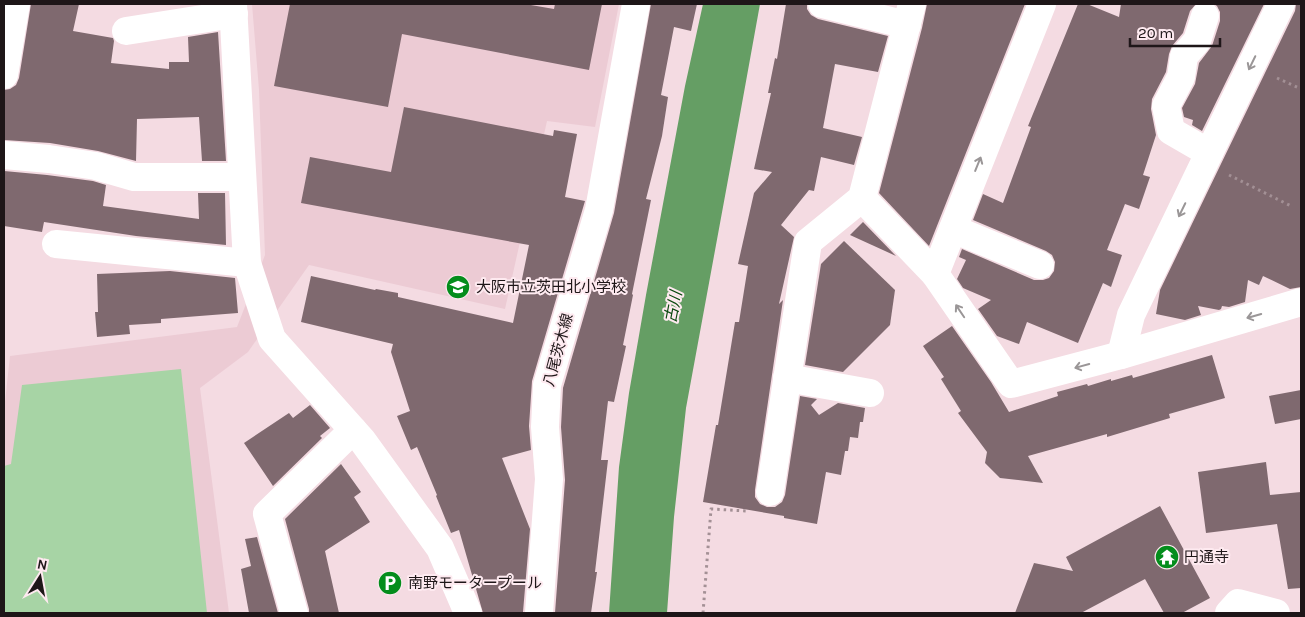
<svg xmlns="http://www.w3.org/2000/svg" width="1305" height="617" font-family="Karla,'Noto Sans JP',sans-serif">
<style>
.built{fill:#eccbd4}
.green{fill:#a7d4a5}
.water{fill:#659e64}
.building{fill:#7f696f}
.lines{fill:none;stroke-linecap:round;stroke-linejoin:round}
.path{stroke:#a39095;stroke-width:3;stroke-dasharray:2.5 4;stroke-linecap:butt}
.minor{stroke:#fff;stroke-width:28}
.major{stroke:#fff;stroke-width:28}
.oneway{stroke:#9a9697}
.labels{text-anchor:middle;dominant-baseline:central;stroke-width:4;stroke-linejoin:round;paint-order:stroke}
.poi-label{font-size:15px;fill:#1e1618;stroke:#feeaf0;text-anchor:start}
.street-label{font-size:15px;fill:#1e1618;stroke:#feeaf0}
.water-label{font-size:16px;font-style:italic;fill:#0a490f;stroke:#feeaf0}
</style>
<rect width="100%" height="100%" fill="#f4dbe2"/>
<path class="built" d="M252,4H619L595,127L547,121L505,309L309,265L248,352L200,388L229,613H4V411L10,356L237,327L265,255L259,90Z"/>
<path class="green" d="M181,369L207,613H4V466L11,464L22,385Z"/>
<path class="water" d="M703,4H760L739,120L686,408L674,517L667,613H609L619,467L629,393L646,295L685,86Z"/>
<g class="building">
<path d="M31,4H79L73,31L113,38L114,41L111,63L169,69V62H189L188,37L218,32L226,161H202L199,117L137,119L136,161L98,151L50,143L4,140V90L10,89L16,85L19,78Z"/>
<path d="M290,4H525L554,9L555,4H602L589,70L402,34L388,107L274,86Z"/>
<path d="M651,4H697L691,31L674,27L661,95L668,97L662,136L646,199L651,200L632,294L633,295L623,345L626,346L614,402L608,401L601,460H608L595,572H597L591,613H555L565,480L561,427L563,388L614,213Z"/>
<path d="M786,4H807V9L811,15L818,19L888,36L878,72L835,64L823,128L862,137L854,165L821,157L814,191L809,190L781,225L794,237L779,304L783,300L755,490V497L760,504L767,507H775L782,502L785,495L800,396L817,399L811,405L819,415L838,403L865,408L863,422H860L858,438L850,437L848,451H845L841,475L826,472L817,524L784,518V516L703,502L716,425H718L735,322H739L748,266L738,264L754,193L772,172L754,169L771,93H768L775,58L777,59Z"/>
<path d="M927,4H1025L929,246L879,193L922,28Z"/>
<path d="M1078,4H1087L1119,17L1121,4H1196L1190,11L1183,33L1172,46L1169,54L1166,72L1152,99L1151,109L1156,135L1143,175L1150,177L1139,209L1125,204L1107,250L1122,255L1111,287L1103,283L1078,343L1027,322L1019,344L997,336L978,309L991,300L963,288L957,279L966,260L959,257L962,249L1034,280H1043L1049,278L1054,271L1055,262L1052,255L1046,251L973,220L983,194L1003,203L1031,127L1028,126Z"/>
<path d="M1214,4H1264L1202,131L1192,125L1193,120L1184,117L1182,108L1195,84L1199,63L1212,46L1220,21V12L1217,6Z"/>
<path d="M1296,4H1301V287L1290,289L1263,276L1259,285L1248,280L1245,302L1229,307L1222,306L1221,309L1219,310L1198,306L1201,315L1185,320L1156,314L1160,290L1295,11Z"/>
<path d="M404,107L553,136L554,130L577,134L565,197L585,201L532,381L529,426L531,450L502,458L530,529L523,612L483,613L459,530L451,533L436,496L437,495L417,447L411,450L397,416L410,411L391,352L393,344L301,322L311,276L375,290L376,289L398,293V297L513,323L529,245L301,203L310,157L391,172Z"/>
<path d="M4,171L47,175L93,181L106,185L103,206L199,219L198,193H225L226,245L136,236L44,222L42,232L4,226Z"/>
<path d="M863,222L896,256L850,235Z"/>
<path d="M844,241L895,290L890,325L843,372L805,365L821,264Z"/>
<path d="M170,271L235,278L238,313L161,319V323L129,325L130,334L97,337L95,312H98L97,274Z"/>
<path d="M952,326L991,382L1009,412L1058,396L1057,392L1087,384L1088,386L1111,379V381L1132,375L1133,378L1212,355L1225,398L1169,414L1170,418L1107,437V434L1028,456L1043,483L1000,478L985,463L987,452L958,413L961,411L941,379L944,377L923,346Z"/>
<path d="M1301,390V419L1275,424L1269,396Z"/>
<path d="M310,405L330,428L320,436L322,438L273,486L244,443L289,413L293,418Z"/>
<path d="M1266,462L1270,495L1301,492V588L1288,589L1277,524L1206,533L1198,472Z"/>
<path d="M341,464L361,492L354,497L370,522L325,551L339,613H309V609L285,519Z"/>
<path d="M1160,506L1210,598L1182,613H1164L1145,579L1081,613H1015L1034,563L1073,571L1066,557Z"/>
<path d="M257,537L278,613H249L241,569L251,566L245,539Z"/>
</g>
<g class="lines">
<g class="path">
<path d="M1277,78L1301,89"/>
<path d="M1229,175L1291,206"/>
<path d="M703,613L711,509L747,511"/>
</g>
<g class="minor">
<path d="M233,4L247,263L272,339L362,440L440,548L468,613"/>
<path d="M822,4L907,25"/>
<path d="M1042,4L935,274L1011,384L1121,355L1301,302"/>
<path d="M1205,16L1197,41L1184,56L1181,77L1166,106L1171,131L1209,153"/>
<path d="M126,31L234,14"/>
<path d="M4,75L16,4"/>
<path d="M4,155L49,159L96,166L134,177H242"/>
<path d="M862,198L935,274"/>
<path d="M953,229L1040,265"/>
<path d="M56,244L247,263"/>
<path d="M1121,355L1131,315L1281,4"/>
<path d="M787,378L870,393"/>
<path d="M770,492L808,242L862,198L912,4"/>
<path d="M294,613L267,514L353,430"/>
<path d="M1229,613L1238,603L1276,613"/>
</g>
<path class="major" d="M539,613L549,479L545,427L547,385L599,210L636,4"/>
</g>
<defs><path id="oneway-shaft" d="M-6 0H5M1.5-3L5.5 0L1.5 3" fill="none" stroke-width="1.6" stroke-linecap="round" stroke-linejoin="round" transform="scale(1.25)"/></defs>
<g class="oneway">
<use href="#oneway-shaft" transform="translate(1252 63) rotate(116)"/>
<use href="#oneway-shaft" transform="translate(978 164) rotate(-68)"/>
<use href="#oneway-shaft" transform="translate(1182 210) rotate(116)"/>
<use href="#oneway-shaft" transform="translate(960 311) rotate(-124)"/>
<use href="#oneway-shaft" transform="translate(1254 316) rotate(164)"/>
<use href="#oneway-shaft" transform="translate(1082 366) rotate(165)"/>
</g>
<defs>
<g id="school-disc" transform="scale(1.25)"><circle r="9.5" fill="#048d1c" stroke="#feeaf0"/><path d="M0-5L7-2L0 1L-7-2ZM-4 1L0 2.5L4 1V4Q0 6-4 4Z" fill="#fff"/></g>
<g id="temple-disc" transform="scale(1.25)"><circle r="9.5" fill="#048d1c" stroke="#feeaf0"/><path d="M0-6L5-2H3V0L6.5 2.5H4V6H1.5V3h-3V6H-4V2.5H-6.5L-3 0V-2H-5Z" fill="#fff"/></g>
<g id="parking-disc" transform="scale(1.25)"><circle r="9.5" fill="#048d1c" stroke="#feeaf0"/><path d="M-3.5-5.5H1a3.5 3.5 0 0 1 0 7H-1V5.5H-3.5ZM-1-3.4V-.6H.8a1.4 1.4 0 0 0 0-2.8Z" fill="#fff"/></g>
</defs>
<g fill-rule="evenodd">
<use href="#school-disc" x="458" y="287"/>
<use href="#temple-disc" x="1167" y="557"/>
<use href="#parking-disc" x="390" y="583"/>
</g>
<g class="labels">
<g class="poi-label">
<text x="476" y="287">大阪市立茨田北小学校</text>
<text x="1184" y="557">円通寺</text>
<text x="408" y="583">南野モータープール</text>
</g>
<g class="street-label">
<text transform="translate(558 350) rotate(-75)">八尾茨木線</text>
</g>
<g class="water-label">
<text transform="translate(673 307) rotate(-79)">古川</text>
</g>
</g>
<rect width="1305" height="617" fill="none" stroke="#1e1618" stroke-width="10"/>
<g transform="translate(40 577) rotate(11)" stroke="#feeaf0" stroke-width="4" paint-order="stroke">
<path d="M0-4L9 19L0 12L-9 19Z" fill="#1e1618"/>
<text y="-8" font-size="14" font-weight="bold" text-anchor="middle" fill="#1e1618">N</text>
</g>
<path d="M1130 38v8h90v-8" fill="none" stroke="#1e1618" stroke-width="2.5"/>
<text x="1138" y="38" font-size="15" fill="#1e1618" stroke="#feeaf0" stroke-width="4" paint-order="stroke">20 m</text>
</svg>
